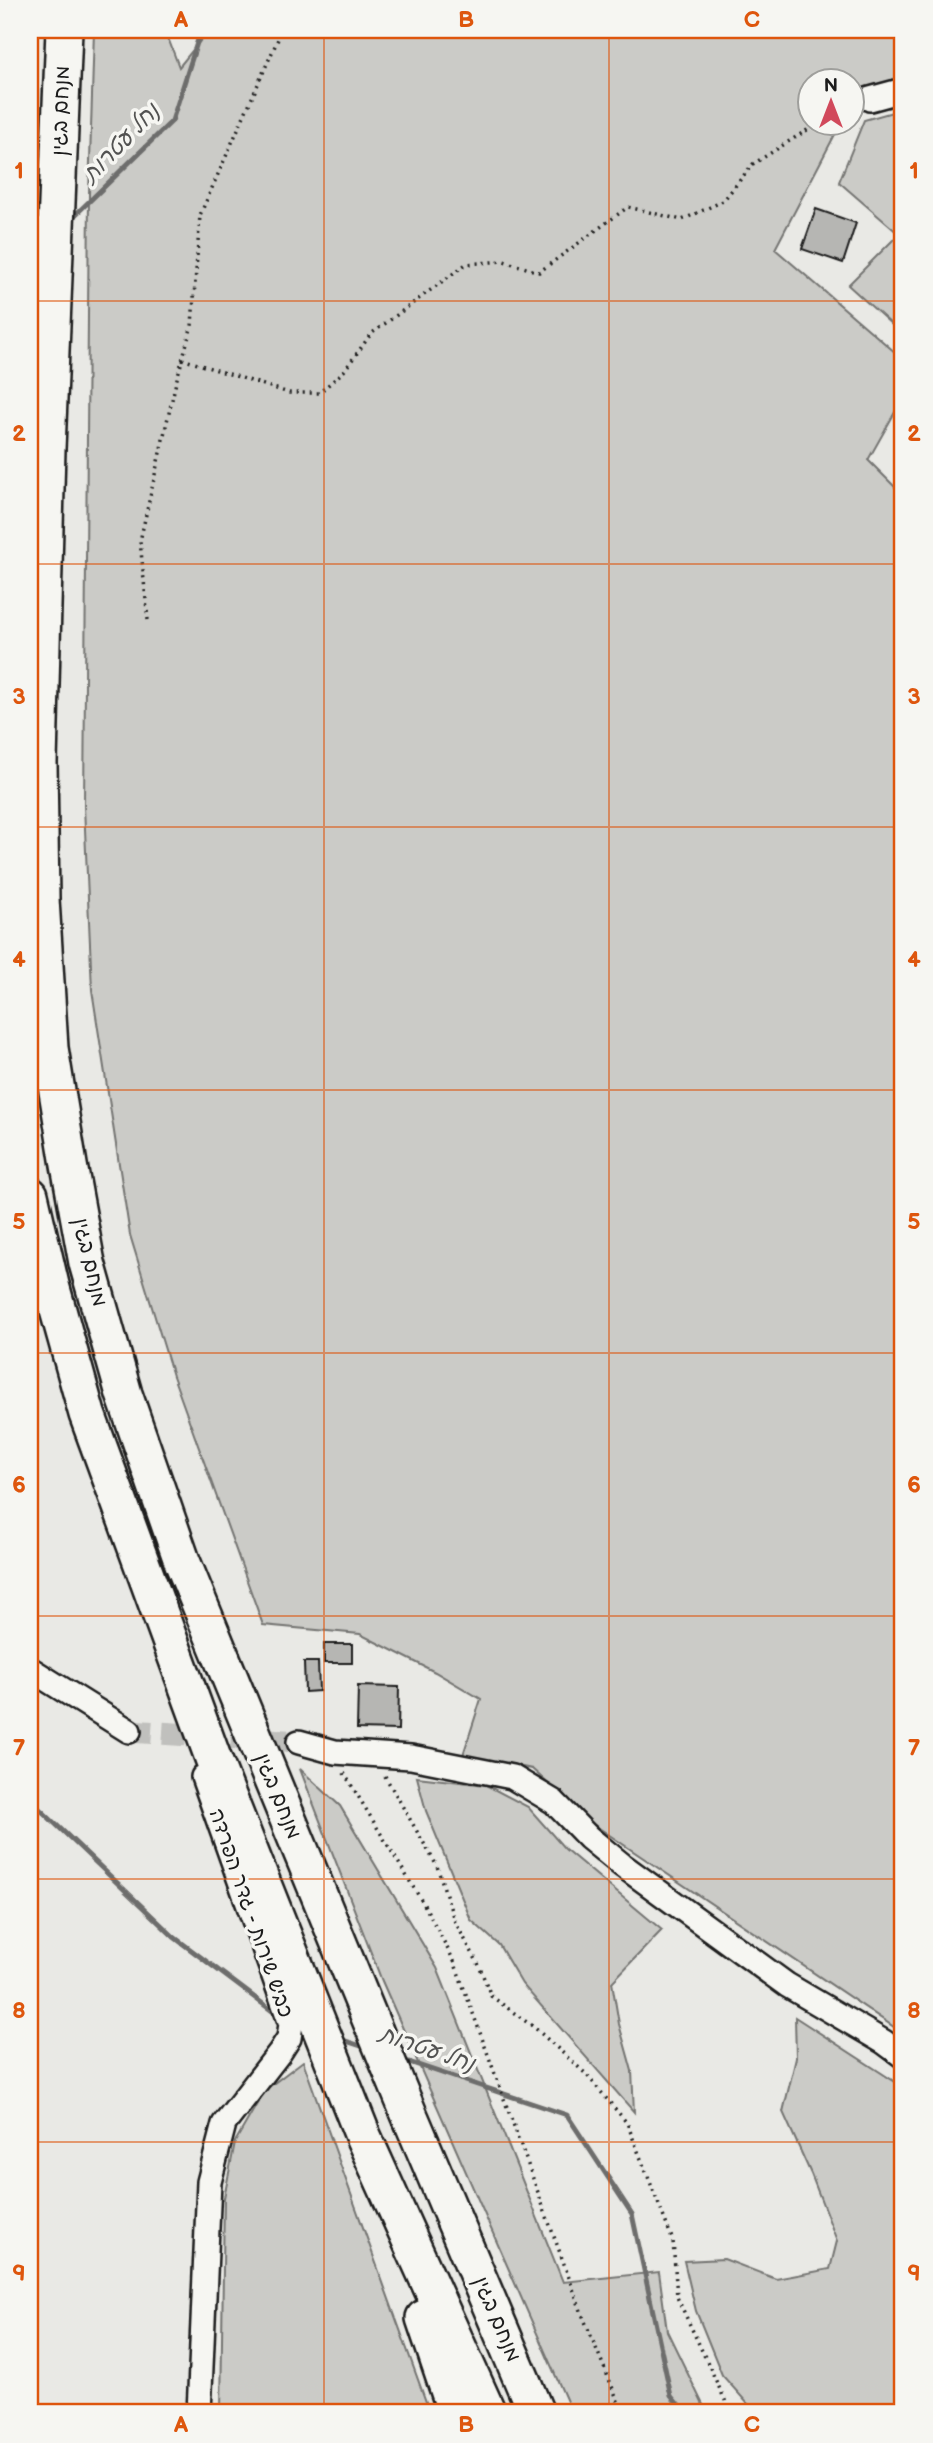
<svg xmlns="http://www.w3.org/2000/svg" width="933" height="2443" font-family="'Balsamiq Sans','Playpen Sans Hebrew',sans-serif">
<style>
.green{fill:#cbcbc7;stroke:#747472;stroke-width:2}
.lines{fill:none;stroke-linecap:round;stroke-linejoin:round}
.stream{stroke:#6d6d6c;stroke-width:5}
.building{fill:#b6b6b3;stroke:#1c1c1c;stroke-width:2}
.minor-tunnel{stroke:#c0c0bd;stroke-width:23;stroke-dasharray:23 11;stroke-linecap:butt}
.minor-casing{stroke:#1c1c1c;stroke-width:28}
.highway-casing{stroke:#1c1c1c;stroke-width:40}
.path{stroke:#1c1c1c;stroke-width:3.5;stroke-dasharray:2 5;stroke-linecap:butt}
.minor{stroke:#f6f6f2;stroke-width:23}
.highway{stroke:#f6f6f2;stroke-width:35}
.grid{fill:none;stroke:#de560d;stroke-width:2;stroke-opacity:0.55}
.labels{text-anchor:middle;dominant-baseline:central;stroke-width:7;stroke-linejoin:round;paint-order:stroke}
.street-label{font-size:21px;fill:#1c1c1c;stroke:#f6f6f2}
.water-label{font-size:23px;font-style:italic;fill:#525251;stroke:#f6f6f2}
.neatline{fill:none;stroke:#de560d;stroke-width:2.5}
.grid-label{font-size:23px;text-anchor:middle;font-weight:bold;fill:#de560d}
</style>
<rect width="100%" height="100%" fill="#e9e9e5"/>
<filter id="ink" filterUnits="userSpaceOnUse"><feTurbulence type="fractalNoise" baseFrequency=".0143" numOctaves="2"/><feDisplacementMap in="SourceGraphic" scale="14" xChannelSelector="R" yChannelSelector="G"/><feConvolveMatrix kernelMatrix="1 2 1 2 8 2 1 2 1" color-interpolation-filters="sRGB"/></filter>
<g filter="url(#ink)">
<g class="green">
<path d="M94,30H165L179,67L209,30H903V81L855,96L853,101L852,80H810V122L841,123L775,249L903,359V398L868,460L903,495V2033L593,1824L532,1769L463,1755L481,1699L435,1672L360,1634L263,1625L173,1376L130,1235L92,990L84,806L89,194Z"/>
<path d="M903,109V335L848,285L899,234L839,182L864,120Z"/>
<path d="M300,1769L340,1806L437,1968L563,2282L659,2272L667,2331L707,2413H572L382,1981Z"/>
<path d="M417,1777L486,1785L528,1807L565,1849L662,1930L612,1982L619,2024L632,2071L634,2112L522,1984L499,1945L471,1920L426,1811Z"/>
<path d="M795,2017L903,2087V2413H756L722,2375L696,2311L684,2261L724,2259L776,2279L830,2269L837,2241L811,2174L783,2112L796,2058Z"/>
<path d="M303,2061L430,2413H221L224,2198L235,2142L265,2090Z"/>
</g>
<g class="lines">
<g class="stream">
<path d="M70,220L172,121L201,30"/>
<path d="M30,259L43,246"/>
<path d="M30,1801L44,1813L174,1937L279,2016"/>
<path d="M337,2038L367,2048"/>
<path d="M400,2059L567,2115L632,2214L671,2396L685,2413"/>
</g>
</g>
<g class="building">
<path d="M816,209L856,223L843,263L802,249Z"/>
<rect x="324" y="1644" width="28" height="19"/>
<path d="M304,1662H318L319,1691L305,1692Z"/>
<path d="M358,1686L399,1687L398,1730L357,1729Z"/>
</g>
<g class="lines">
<path class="minor-tunnel" d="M129,1731L299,1742"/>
<g class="minor-casing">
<g id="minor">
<path d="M870,99L903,90"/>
<path d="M30,1669L129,1731"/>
<path d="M299,1742L335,1752L411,1757L512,1777L554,1802L589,1838L622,1865L787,1985L884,2042L903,2056"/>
<path d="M199,2413L209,2182L224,2124L280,2052L289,2038L291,2024L203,1777"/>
</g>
</g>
<g class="highway-casing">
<g id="highway">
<path d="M64,30L47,449L39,763L41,899L50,1048L69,1165L87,1263L124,1394L182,1561L409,2114L536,2413"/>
<path d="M30,1195L51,1285L87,1414L213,1758L363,2136L488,2413"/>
<path d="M424,2318L456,2413"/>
</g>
</g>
<g class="path">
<path d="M182,359L289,393H319L344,371L371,334L466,264L504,261L539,272L628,207L682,220L723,201L753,164L820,122"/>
<path d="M148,620L140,541L176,382L192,325L200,215L282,30"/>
<path d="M344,1773L426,1908L454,1961L584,2319L623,2413"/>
<path d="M385,1776L437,1866L454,1920L478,1963L491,1996L535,2028L586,2074L627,2123L673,2241L677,2297L731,2413"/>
</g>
<use href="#minor" class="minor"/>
<use href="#highway" class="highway"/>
</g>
</g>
<path class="grid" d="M324,30V2413M609,30V2413M30,301H903M30,564H903M30,827H903M30,1090H903M30,1353H903M30,1616H903M30,1879H903M30,2142H903"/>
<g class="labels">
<g class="street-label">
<text transform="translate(61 111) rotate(-88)">מנחם בגין</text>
<text transform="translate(90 1262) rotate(77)">מנחם בגין</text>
<text transform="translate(278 1796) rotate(68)">מנחם בגין</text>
<text transform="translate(251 1913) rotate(71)">כביש שירות - גדר הפרדה</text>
<text transform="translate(497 2319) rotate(67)">מנחם בגין</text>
</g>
<g class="water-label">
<text transform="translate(121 143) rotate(-46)">נחל עטרות</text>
<text transform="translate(427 2049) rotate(19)">נחל עטרות</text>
</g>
</g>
<rect width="933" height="2443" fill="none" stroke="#f6f6f2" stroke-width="77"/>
<g transform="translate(831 102)"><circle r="33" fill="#f6f6f2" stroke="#9f9f9c" stroke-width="2"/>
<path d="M0-5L12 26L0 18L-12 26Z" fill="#d1495b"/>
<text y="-10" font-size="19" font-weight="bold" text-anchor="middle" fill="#1c1c1c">N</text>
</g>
<rect x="38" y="38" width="856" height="2366" class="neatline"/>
<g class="grid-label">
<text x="181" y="27">A</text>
<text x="466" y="27">B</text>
<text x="752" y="27">C</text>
<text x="19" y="178">1</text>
<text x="914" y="178">1</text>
<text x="19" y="441">2</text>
<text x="914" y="441">2</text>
<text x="19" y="704">3</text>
<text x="914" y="704">3</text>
<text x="19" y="967">4</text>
<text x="914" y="967">4</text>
<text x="19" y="1229">5</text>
<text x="914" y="1229">5</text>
<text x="19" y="1492">6</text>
<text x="914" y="1492">6</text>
<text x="19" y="1755">7</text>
<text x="914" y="1755">7</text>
<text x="19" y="2018">8</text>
<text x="914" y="2018">8</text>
<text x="19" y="2281">9</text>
<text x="914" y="2281">9</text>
<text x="181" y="2432">A</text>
<text x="466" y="2432">B</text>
<text x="752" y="2432">C</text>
</g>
</svg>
